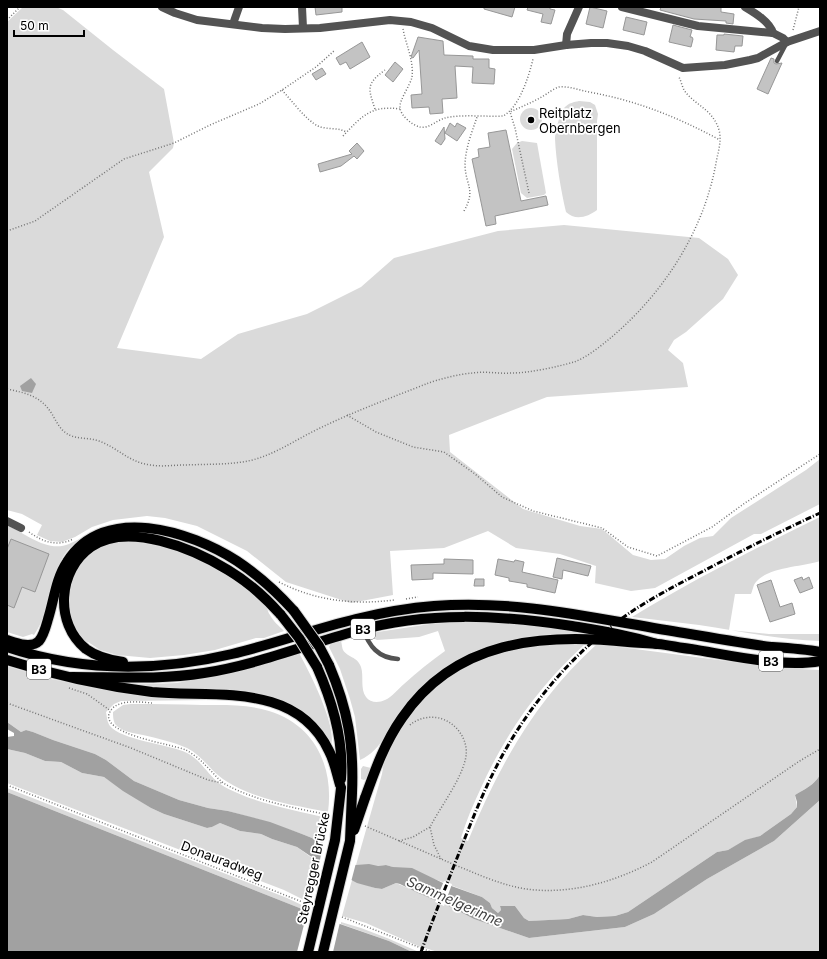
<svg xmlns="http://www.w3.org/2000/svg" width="827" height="959" font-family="Inter,sans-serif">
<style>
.green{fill:#dadada}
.water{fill:#a1a1a1}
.pier{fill:#fff}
.building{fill:#c3c3c3;stroke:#979797}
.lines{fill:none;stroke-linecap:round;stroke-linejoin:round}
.primary-casing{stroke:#dbdbdb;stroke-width:12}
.path{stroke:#757575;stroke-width:1.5;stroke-dasharray:1 2;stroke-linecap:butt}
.lane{stroke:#535353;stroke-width:4.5}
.street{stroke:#535353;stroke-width:8}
.primary{stroke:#000;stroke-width:10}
.rail{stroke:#000;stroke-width:3;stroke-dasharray:6 2 1 2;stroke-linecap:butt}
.primary-bridge-casing{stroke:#dbdbdb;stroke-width:12;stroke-linecap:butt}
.primary-bridge{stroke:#000;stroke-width:10}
.poi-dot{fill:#000;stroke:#fff;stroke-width:1.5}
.labels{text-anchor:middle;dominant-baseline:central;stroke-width:3.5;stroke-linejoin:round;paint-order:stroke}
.shield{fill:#fff;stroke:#4c4c4c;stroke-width:1}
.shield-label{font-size:12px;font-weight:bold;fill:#000}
.poi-label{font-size:13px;fill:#000;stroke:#fff;text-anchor:start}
.street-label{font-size:13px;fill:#000;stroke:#fff}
.water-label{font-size:14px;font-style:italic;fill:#424242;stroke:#fff}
</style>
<rect width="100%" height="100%" fill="#fff"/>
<g class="green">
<path d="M23,7H56L63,10L113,50L164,89L174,143L173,148L149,172L164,237L117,348L201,359L238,334L307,314L361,287L394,258L498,231L564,225L699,238L728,259L738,275L723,299L686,332L674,340L668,350L683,363L688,387L547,397L449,435L450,452L523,509L580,526L602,529L633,555L651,560L665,559L684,546L700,538L713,536L731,518L806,470L820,459V504L761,534H754L655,588L631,591L595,583L596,566L560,554L516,548L488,531L444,548L390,551L393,595L351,603L286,582L247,551L197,526L165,518L147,516L113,520L92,527L75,537L62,542L50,541L37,535L42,525L22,514L7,510V22Z"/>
<path d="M579,101L590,102L595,105L598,114L597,121V210C588,217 575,221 566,212C561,191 556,161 555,139C555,133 560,111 565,107C569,103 574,102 579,101Z"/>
<circle cx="531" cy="119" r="11"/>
<path d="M522,141L537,143L546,193L544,195L527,198L521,193L512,149L517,143Z"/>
<path d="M820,517V561C802,567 768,567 756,582C753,585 753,590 751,594H735L729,630L769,634H820V641C779,640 739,631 699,625C677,622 655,620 632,617C693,580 756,548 820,517Z"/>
<path d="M7,525C26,534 48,553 69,544C76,541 83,537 89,533C82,539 73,544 67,551C48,576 52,610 34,635L32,634L23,637L7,632Z"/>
<path d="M118,541C164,542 206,559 243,586C250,592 261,599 266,607C268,609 268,613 270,615C273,621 279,626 284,631L264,638H256L215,650L184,655L150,658L117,655L100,650L88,642H86C60,613 62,573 95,550C101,546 110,544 118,541Z"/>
<path d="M473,621L518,623L588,633C570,634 552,633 534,636C482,642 437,666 404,707C389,725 383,750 360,760L355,717L350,699L340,669L329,647L331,643L341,641C342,644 342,648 343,650C348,658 357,656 361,667C364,676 360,689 366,697C370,703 379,703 385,700C392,697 398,689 404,684C417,672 431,661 445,651L438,631L419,637L377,640L373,638L371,633L430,624Z"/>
<path d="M586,643C539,686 506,732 480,790C473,805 466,821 461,838L468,841C499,765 537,698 597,644L779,668L820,670V775C814,785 805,789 795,795L797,807L791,814L760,836L745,841L728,850L717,852L628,912L615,916L597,917L583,915L568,919L529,921L524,918L515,906H500L501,910L498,913L492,908L490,903L482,897L437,880L386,865C376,867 366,865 356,865L382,774L384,761L400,729L423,698L456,672L491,654L537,645Z"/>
<path d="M299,653C308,669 340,731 330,747L326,739L267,696L243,692L160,688L122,685L177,683L229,672Z"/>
<path d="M7,666L46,678L126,694L215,700L121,701L114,704L106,712C107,717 107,722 110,726C121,740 168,744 187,753C201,760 208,775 220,784C248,802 294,810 327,818L322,846L312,838L302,834L261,820L228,811L208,808L179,800L134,781L106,760L95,754L53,740L33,732L26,730L21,732L7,722Z"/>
<path d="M131,704C155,704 178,704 202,705C224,705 247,704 269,711C315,725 334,767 328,812C294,805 256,800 226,781C211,772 203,756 187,748C173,742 157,738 143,735C133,733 122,732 115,724C113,720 113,716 113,712L123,705Z"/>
<path d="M7,749L25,753L45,761L61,762L82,773L104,777L151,808L164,814L207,828L212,827L220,823L240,831L261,834L272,839L297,847L319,863L310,903L284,890L7,783Z"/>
<path d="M363,766L371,768L367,778L364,780L361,779V769Z"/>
<path d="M7,788L287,898L308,908L307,911L7,792Z"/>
<path d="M820,800V952H438L418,946L366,923L342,916L352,880L375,888L382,889L396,883L453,908L474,919L529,938L625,927L654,914L707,879L774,841Z"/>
<path d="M341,922L361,928L387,938L419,952H412L389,941L341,924Z"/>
</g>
<g class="water">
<path d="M31,378L36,384L32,393L22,391L20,386Z"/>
<path d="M7,722L21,732L26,730L33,732L53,740L95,754L106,760L134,781L179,800L208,808L228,811L270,822L302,834L312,838L329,851L349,863L356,865L369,864L378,866L386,865L393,867L412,868L443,883L482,897L490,903L492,908L498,913L501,910L500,906H515L524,918L529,921L568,919L583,915L597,917L615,916L628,912L717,852L728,850L745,840L760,836L791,814L797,807V802L795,795C805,789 814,785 820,775V800L774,841L707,879L654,914L625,927L529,938L474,919L453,908L416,892L400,884L396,883L382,889L375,888L357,883L325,866L297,847L272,839L261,834L240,831L220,823L212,827L207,828L164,814L151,808L123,791L104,777L82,773L61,762L45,761L25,753L7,749V737L14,736V733L7,729Z"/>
<path d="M7,792L340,924L389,941L412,952H7Z"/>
</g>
<g class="pier">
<path d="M323,844L339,855L356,863L351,882L319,865Z"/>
<path d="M444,881L452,884L444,906L435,902Z"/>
<path d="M308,909L340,922L333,952H297Z"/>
</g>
<g class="building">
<path d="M315,7H342V12L316,15Z"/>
<path d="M484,7H515L512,17L484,9Z"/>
<path d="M528,7H550V9L555,10L551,24L541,22L543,14L527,10Z"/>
<path d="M590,7L607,11L603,28L586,24Z"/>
<path d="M661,7H721V12L734,14L733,24L726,23V21L694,19L660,10Z"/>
<path d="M626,17L647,22L644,35L623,30Z"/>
<path d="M673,25L692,30L690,37H692L693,39L691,47L669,42Z"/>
<path d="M724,34L743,36L742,46H735L734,52L716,50L717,35H724Z"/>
<path d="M418,37L443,41L444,55L473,56V59H489V68L495,69L494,84L472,83L473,67L455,66L457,98L442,99L443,113L430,114L429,107L412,108L411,95L422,94L419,50L413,58L411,57Z"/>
<path d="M362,42L370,57L350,69L346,62L340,65L336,58Z"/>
<path d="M771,58L774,59V63L776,64L782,63L768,94L757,89Z"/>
<path d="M395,62L403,69L393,82L385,75Z"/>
<path d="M322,68L326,74L316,80L312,74Z"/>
<path d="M450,123L455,127L457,123L466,128L457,141L445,133Z"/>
<path d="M444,127L445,139L441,145L435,141Z"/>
<path d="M506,130L521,201L546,196L548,205L495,216L496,224L486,226L472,159L479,157L478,149L490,147L488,133Z"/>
<path d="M357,143L364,151L357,159L354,156L341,166L320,172L318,164L352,154L349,151Z"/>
<path d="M11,539L49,554L35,592L22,587L14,608L7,605V549Z"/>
<path d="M557,558L591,566L588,576L563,570L562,579L553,577Z"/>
<path d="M444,559L473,560V574L433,573V579L412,580L411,565L444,564Z"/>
<path d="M498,559L514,562L515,560L524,562L522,572L558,580L555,593L527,587V584L509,581V578L495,575Z"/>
<path d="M802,577L803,580L809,577L813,588L800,593L794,580Z"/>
<path d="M475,579H484V586H474Z"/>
<path d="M771,580L780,607L792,603L795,614L770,622L757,585Z"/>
</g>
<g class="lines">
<g class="primary-casing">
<g id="primary">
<path d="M7,640C16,643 31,649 39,641C44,635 46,626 48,619C54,600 56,578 67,562C104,503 190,531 237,561C258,575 277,592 294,611"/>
<path d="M7,647C81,672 156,672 232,654C274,644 314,629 356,619C381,613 408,608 434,606C519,599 601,620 684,633C713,638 742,643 771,647C787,648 804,649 820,652"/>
<path d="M7,660C54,675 103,686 152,692C214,698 296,681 329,751C335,762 337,776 341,788"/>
<path d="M123,662C109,660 97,657 86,649C54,623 58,570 91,547C128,521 194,549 228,570C248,582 266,598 281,615"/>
<path d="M329,665C348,710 354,744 352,793"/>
<path d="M317,667C333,703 344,740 341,779"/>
<path d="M72,677C116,677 160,680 204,673C256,665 305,645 356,631C427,611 500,615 572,626C602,631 628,635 657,644"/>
<path d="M365,798C375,770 385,742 402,718C455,640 542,633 628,642C638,643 648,643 658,644C669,645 680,648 691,649C729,655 783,668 820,661"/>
</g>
</g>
<g class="path">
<path d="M7,20L20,7"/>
<path d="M403,29C406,45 414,61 412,77C410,86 399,100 400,108C401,116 412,125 420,127C429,129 437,120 445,118C460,114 487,117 503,116C519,108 529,76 533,59"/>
<path d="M793,30L799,7"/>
<path d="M282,90C291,100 307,121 318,126C327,130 338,127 346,132"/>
<path d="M375,109C368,88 366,84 385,70"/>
<path d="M343,136C362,116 371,105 400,109"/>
<path d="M529,193L515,128L510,112C523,106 536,101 548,93C551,91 555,88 559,87C569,86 579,90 589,92C638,101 677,117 720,140"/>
<path d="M464,211C476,190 466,186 465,166C465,149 472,132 477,117"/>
<path d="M7,231L35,221L124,159L174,143L210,125L259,104L282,90L316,67L335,50"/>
<path d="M7,389C26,393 41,396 52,414C56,421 60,429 66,433C76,440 88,437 99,441C118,448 130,463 151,465C162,467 174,465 185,465C206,464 228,465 248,461C272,456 292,442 314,431C350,413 388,399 426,384C439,379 459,374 473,373C486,371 499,374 512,373C529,373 557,367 574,362C588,357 602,345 614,335C665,291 704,230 716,163C718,152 722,141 719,130C713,109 694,105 684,90C682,86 681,81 679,77"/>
<path d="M347,415L376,432L413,447L444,452L475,474L502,497L533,511L602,528L628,547L657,556L712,527L745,503L820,454"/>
<path d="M29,532C43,542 57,547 73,539"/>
<path d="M279,582C316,601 354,605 394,600"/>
<path d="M406,599L418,597"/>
<path d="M69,688L87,694L111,711"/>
<path d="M7,703L131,748L208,780L222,783"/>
<path d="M152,703C141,702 119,699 111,710C94,734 173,744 186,750C193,754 200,759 205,765C212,771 217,779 225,784C255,801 295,808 329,815"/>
<path d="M410,725C419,717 434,715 445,720C460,727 470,744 465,761C459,783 441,806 430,827L434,845L441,859"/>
<path d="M7,785L310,905"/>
<path d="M365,826C395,839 425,852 455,865C480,875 507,888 535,890C576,893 616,881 652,862L798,762L820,749"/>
<path d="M399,841L413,837L430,827"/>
<path d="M342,917L431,952"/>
</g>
<g class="lane">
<path d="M777,61L786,44"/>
<path d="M363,629C369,646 378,658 398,659"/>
</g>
<g class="street">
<path d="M162,7L175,13L197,20L262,28L285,29L320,28L390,20L411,22L432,28L469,46L493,50H534L566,45L591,43H607L628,46L645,51L683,68L725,65L750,60L758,58L787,42L820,31"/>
<path d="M302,7L303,28"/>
<path d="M622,7L698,26L773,33L783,38L787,42"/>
<path d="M745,7C755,13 770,22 773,33"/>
<path d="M233,24L239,7"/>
<path d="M566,45L567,34L579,7"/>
<path d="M7,521L21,528"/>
</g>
<use href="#primary" class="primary"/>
<path class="rail" d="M421,952C433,919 446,886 459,853C472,820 485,787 502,756C530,705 570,657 617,622C646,600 679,584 711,567C747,548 783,530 820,513"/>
<g class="primary-bridge-casing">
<g id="primary-bridge">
<path d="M294,611L319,646L329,665"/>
<path d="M281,615L299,638L317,667"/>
<path d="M354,830L365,798"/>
<path d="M308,952L335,840L341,788"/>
<path d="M323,952L350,841L352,793"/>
</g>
</g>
<use href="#primary-bridge" class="primary-bridge"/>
</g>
<circle class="poi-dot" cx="531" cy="120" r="4"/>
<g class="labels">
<g class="shield">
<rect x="351" y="619" width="24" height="20" rx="3"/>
<rect x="759" y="651" width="24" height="20" rx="3"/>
<rect x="27" y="659" width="24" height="20" rx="3"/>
</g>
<g class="shield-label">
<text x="363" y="629">B3</text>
<text x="771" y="661">B3</text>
<text x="39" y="669">B3</text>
</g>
<g class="poi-label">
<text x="539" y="113">Reitplatz<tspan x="539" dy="15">Obernbergen</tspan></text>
</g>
<g class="street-label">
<text transform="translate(222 860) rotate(21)">Donauradweg</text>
<text transform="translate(313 868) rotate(-78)">Steyregger Brücke</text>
</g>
<g class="water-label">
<text transform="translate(455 901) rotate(24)">Sammelgerinne</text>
</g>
</g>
<rect width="827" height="959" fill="none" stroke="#000000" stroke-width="16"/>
<path d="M14 30v6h70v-6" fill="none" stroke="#000000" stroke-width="2"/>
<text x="20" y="30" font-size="12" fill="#000000" stroke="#ffffff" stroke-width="3" paint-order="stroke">50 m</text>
</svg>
